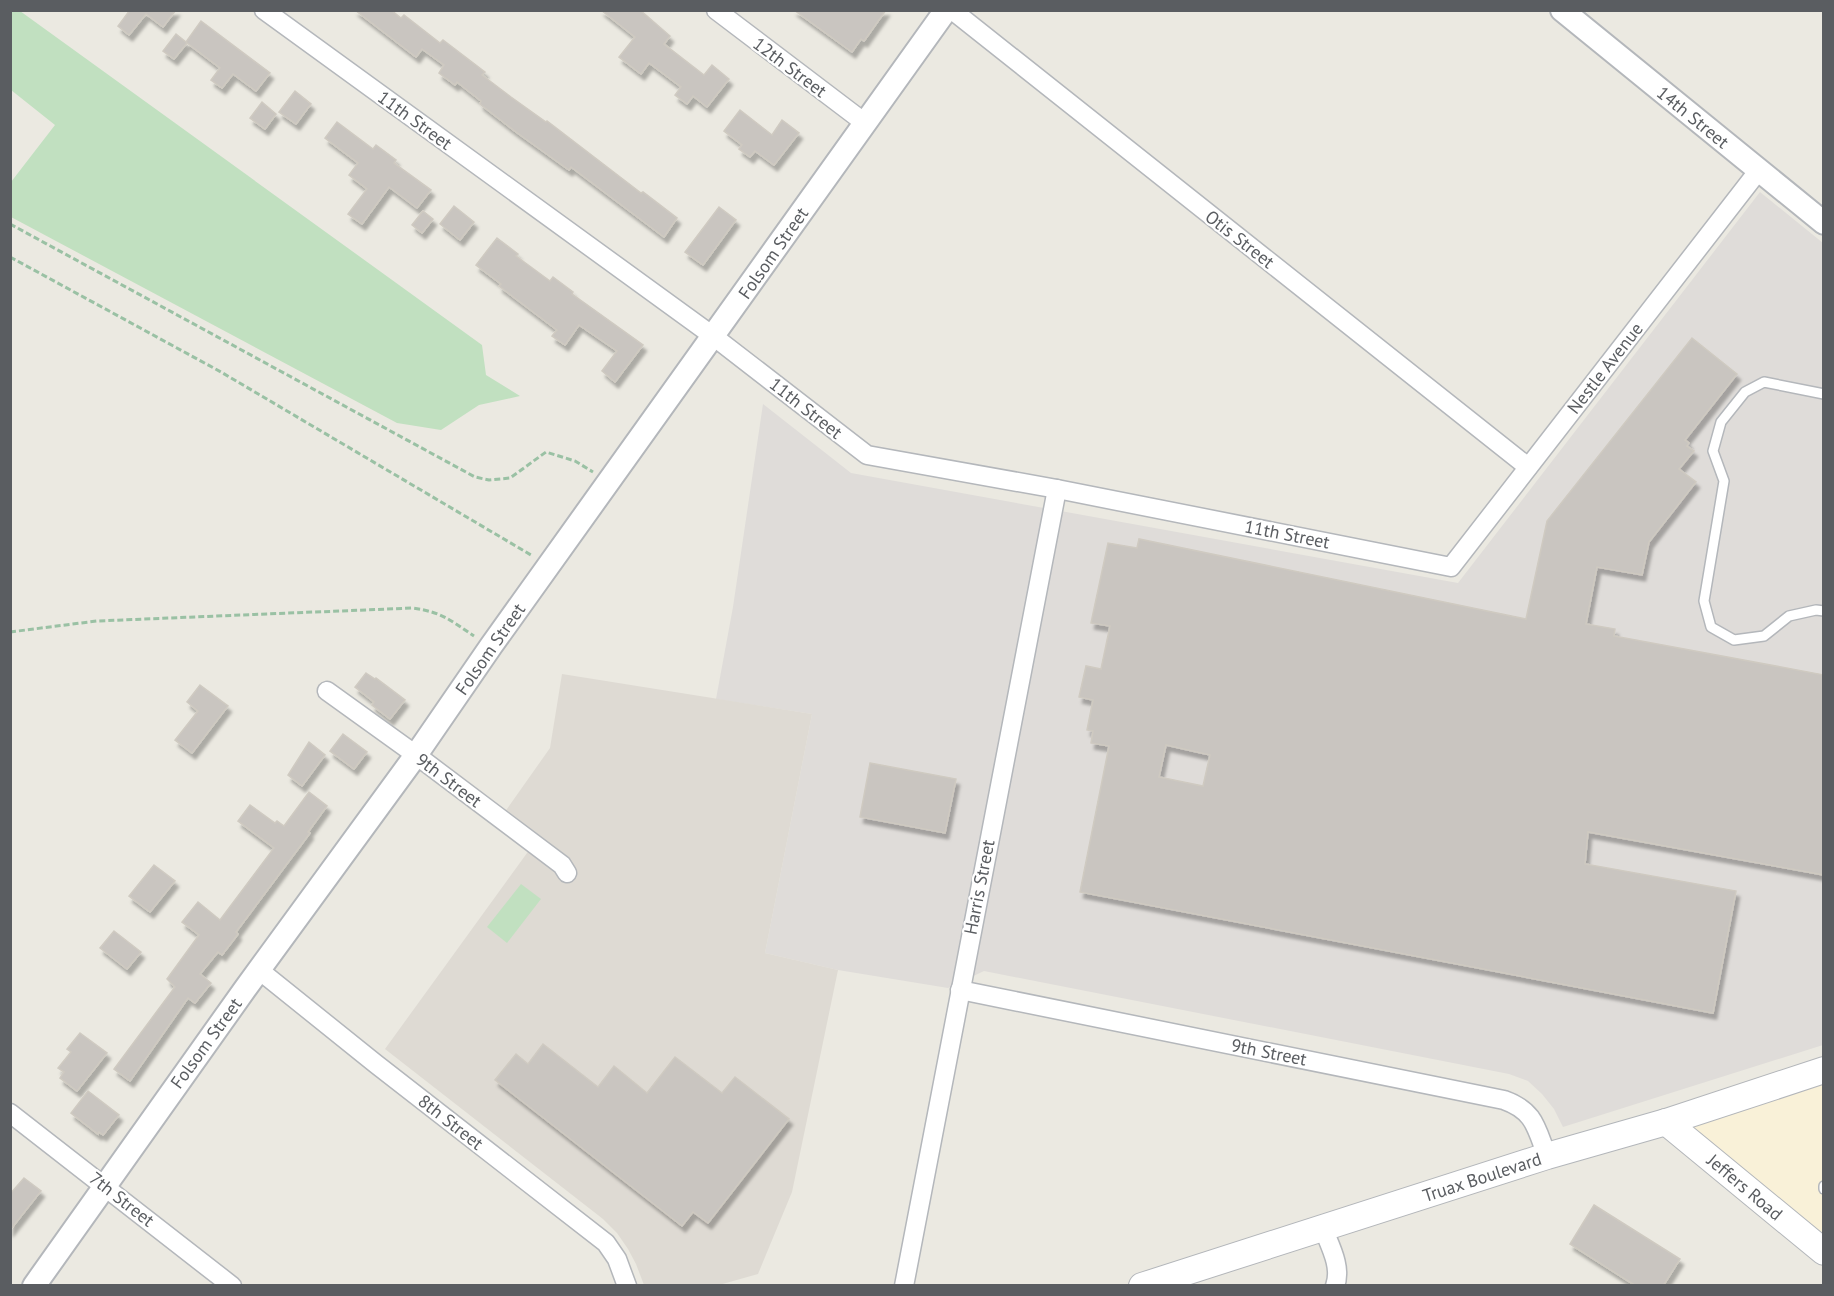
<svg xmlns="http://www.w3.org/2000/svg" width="1834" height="1296" font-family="'PT Sans',sans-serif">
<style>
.commercial{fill:#f9f1d8}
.industrial{fill:#dfdcd9}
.education{fill:#dedad3}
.green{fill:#c1e0c0}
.building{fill:#c9c5c0;stroke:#cfcac1;stroke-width:1.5;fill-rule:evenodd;filter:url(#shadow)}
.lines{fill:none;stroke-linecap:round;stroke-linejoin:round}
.service-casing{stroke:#b4b7bb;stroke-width:12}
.minor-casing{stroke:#b4b7bb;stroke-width:21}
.tertiary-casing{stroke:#b4b7bb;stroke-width:26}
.secondary-casing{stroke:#b3b6ba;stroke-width:28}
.path{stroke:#9ac1a4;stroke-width:3;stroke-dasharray:6 3;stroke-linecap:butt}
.service{stroke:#fff;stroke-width:9}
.minor{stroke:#fff;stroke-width:18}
.tertiary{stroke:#fff;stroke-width:22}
.secondary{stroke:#fff;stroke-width:26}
.labels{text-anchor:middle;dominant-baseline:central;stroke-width:4.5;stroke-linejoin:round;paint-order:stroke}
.street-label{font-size:18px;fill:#5a5d61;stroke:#fff}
</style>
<defs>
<filter id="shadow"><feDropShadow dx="3.5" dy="6" stdDeviation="1.5" flood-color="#0004"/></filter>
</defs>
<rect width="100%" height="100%" fill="#ebe9e1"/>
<path class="commercial" d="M1823,1084V1237L1690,1125Z"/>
<path class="industrial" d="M1760,192L1823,243V1045L1563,1127L1554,1109L1542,1094L1528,1081L1509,1074L984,971L948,988L838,970L765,953L812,714L716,699L733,607L763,404L851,473L1458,583Z"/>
<path class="education" d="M562,674L812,714L765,953L838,970L792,1192L758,1274L719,1285H644L636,1264L628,1249L617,1233L603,1219L385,1049L535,842L502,816L550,748Z"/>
<g class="green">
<path d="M11,10L20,11L482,345L486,375L520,396L479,405L441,430L397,423L11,217V182L55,125L11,90Z"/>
<path d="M521,884L541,899L507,943L487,927Z"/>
</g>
<g class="building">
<path d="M130,10H176L163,27L146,14L129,35L118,26Z"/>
<path d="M355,10H391L401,18L404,15L440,43L443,40L485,72L482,75L511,97L546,122L547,121L641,193L643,192L677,218L664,237L571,167L569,170L516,132L480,104L481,101L457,82L455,85L439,73L444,65L422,49L416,57Z"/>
<path d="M601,10H640L670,36L664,44L704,75L712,65L729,79L707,107L693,96L687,104L675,95L681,87L649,63L641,74L619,57L635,37Z"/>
<path d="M794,10H886L864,41L861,39L852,52Z"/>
<path d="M201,21L270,73L256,91L233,74L222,88L211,80L220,68L187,43L174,59L163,51L176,34L186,42Z"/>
<path d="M295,91L311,104L296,124L279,112Z"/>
<path d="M262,102L276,114L265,129L250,118Z"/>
<path d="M740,110L772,135L782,120L799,133L774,165L755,151L750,157L739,149L742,145L724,131Z"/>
<path d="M337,122L373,149L376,145L396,160L394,163L431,190L417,208L389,187L362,224L348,214L367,189L349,175L358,163L325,138Z"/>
<path d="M454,206L474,222L460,240L440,224Z"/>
<path d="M719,207L736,220L703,265L685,252Z"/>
<path d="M423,211L433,219L422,233L412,225Z"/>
<path d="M497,238L518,254L516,256L550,281L553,277L573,292L572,294L643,345L615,382L602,371L617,351L579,325L565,345L552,336L557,330L499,286L501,284L476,265Z"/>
<path d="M1692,338L1737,374L1685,440L1689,443L1687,446L1694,451L1679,469L1696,482L1649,542L1642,575L1597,567L1586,624L1615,629L1614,636L1824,675V875L1588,832L1585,864L1736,891L1713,1013L1080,892L1109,746L1091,743L1093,731L1087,730L1093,700L1079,697L1086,666L1101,669L1110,626L1091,623L1108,543L1137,548L1139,539L1526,619L1547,521ZM1166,745L1210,755L1203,786L1159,777Z"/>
<path d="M366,673L375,679L376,678L405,700L390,719L372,705L374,702L355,687Z"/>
<path d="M200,685L228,706L192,753L175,740L198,711L187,702Z"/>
<path d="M343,734L367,752L354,769L330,751Z"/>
<path d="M309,742L325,755L302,786L288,775Z"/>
<path d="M870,763L956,779L945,833L860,817Z"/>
<path d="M309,792L327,806L308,832L310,833L236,932L238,934L222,955L218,952L200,974L211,983L195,1003L188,998L130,1081L114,1069L175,987L167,979L199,935L182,922L198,902L220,920L274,848L238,821L250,805L275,823L277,821L284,826Z"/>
<path d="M154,865L175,881L150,912L129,896Z"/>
<path d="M114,931L141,952L127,969L100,948Z"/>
<path d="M80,1033L107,1053L77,1091L60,1078L64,1072L58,1068L71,1052L67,1049Z"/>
<path d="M543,1044L598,1087L614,1066L647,1093L675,1057L722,1093L735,1077L789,1119L708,1223L693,1212L682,1226L495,1080L516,1054L528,1064Z"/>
<path d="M88,1091L119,1115L103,1135L99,1132L98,1134L71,1113Z"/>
<path d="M24,1178L41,1191L10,1230V1194Z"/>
<path d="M1594,1205L1680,1259L1663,1286H1636L1570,1244Z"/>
</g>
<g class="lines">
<g class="service-casing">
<g id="service">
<path d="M1824,394L1764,382L1745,392L1721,422L1713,451L1724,481L1704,601L1711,627L1734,640L1764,636L1789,616L1816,610L1824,611"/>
<path d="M1824,1186V1189"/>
</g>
</g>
<g class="minor-casing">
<g id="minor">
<path d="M264,10L713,336L867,455L1057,489L1451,567L1759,170"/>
<path d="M716,10L865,123"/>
<path d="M952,10L1528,467"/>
<path d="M327,691L416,755L562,865L567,873"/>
<path d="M259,970L376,1064L606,1243L617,1259L627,1286"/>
<path d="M960,990L1504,1100C1535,1111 1536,1128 1547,1156"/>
<path d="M10,1113L232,1286"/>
<path d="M1323,1228C1330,1246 1342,1267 1335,1286"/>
<path d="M904,1286L1057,489"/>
</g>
</g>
<g class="tertiary-casing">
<g id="tertiary">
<path d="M1562,10L1824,223"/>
<path d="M34,1286L245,989L416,755L491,646L946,10"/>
</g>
</g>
<g class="secondary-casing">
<g id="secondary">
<path d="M1666,1122L1824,1252"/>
<path d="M1142,1286L1547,1156L1666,1122L1824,1070"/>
</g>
</g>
<g class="path">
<path d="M10,224L475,477L489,480L510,478L546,452L575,461L593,472"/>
<path d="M10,257L221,372L531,555"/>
<path d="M10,632L97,621L412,608C442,612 450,620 474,636"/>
</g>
<use href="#service" class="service"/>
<use href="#minor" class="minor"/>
<use href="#tertiary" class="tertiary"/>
<use href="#secondary" class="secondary"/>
</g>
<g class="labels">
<g class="street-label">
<text transform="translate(790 67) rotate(37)">12th Street</text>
<text transform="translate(1693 117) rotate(39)">14th Street</text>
<text transform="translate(415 120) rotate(36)">11th Street</text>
<text transform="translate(1240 239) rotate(38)">Otis Street</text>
<text transform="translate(773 253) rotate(-55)">Folsom Street</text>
<text transform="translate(1605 368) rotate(-52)">Nestle Avenue</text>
<text transform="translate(806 408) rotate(38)">11th Street</text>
<text transform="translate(1287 534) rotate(11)">11th Street</text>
<text transform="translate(490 649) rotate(-55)">Folsom Street</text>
<text transform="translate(449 780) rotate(37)">9th Street</text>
<text transform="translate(979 887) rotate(-79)">Harris Street</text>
<text transform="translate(206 1043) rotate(-54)">Folsom Street</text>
<text transform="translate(1269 1052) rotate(11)">9th Street</text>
<text transform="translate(451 1122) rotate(38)">8th Street</text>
<text transform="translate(1482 1177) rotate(-18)">Truax Boulevard</text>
<text transform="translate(1745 1187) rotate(40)">Jeffers Road</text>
<text transform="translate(122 1199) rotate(38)">7th Street</text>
</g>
</g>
<rect width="1834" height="1296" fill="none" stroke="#5a5d61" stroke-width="24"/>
</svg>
